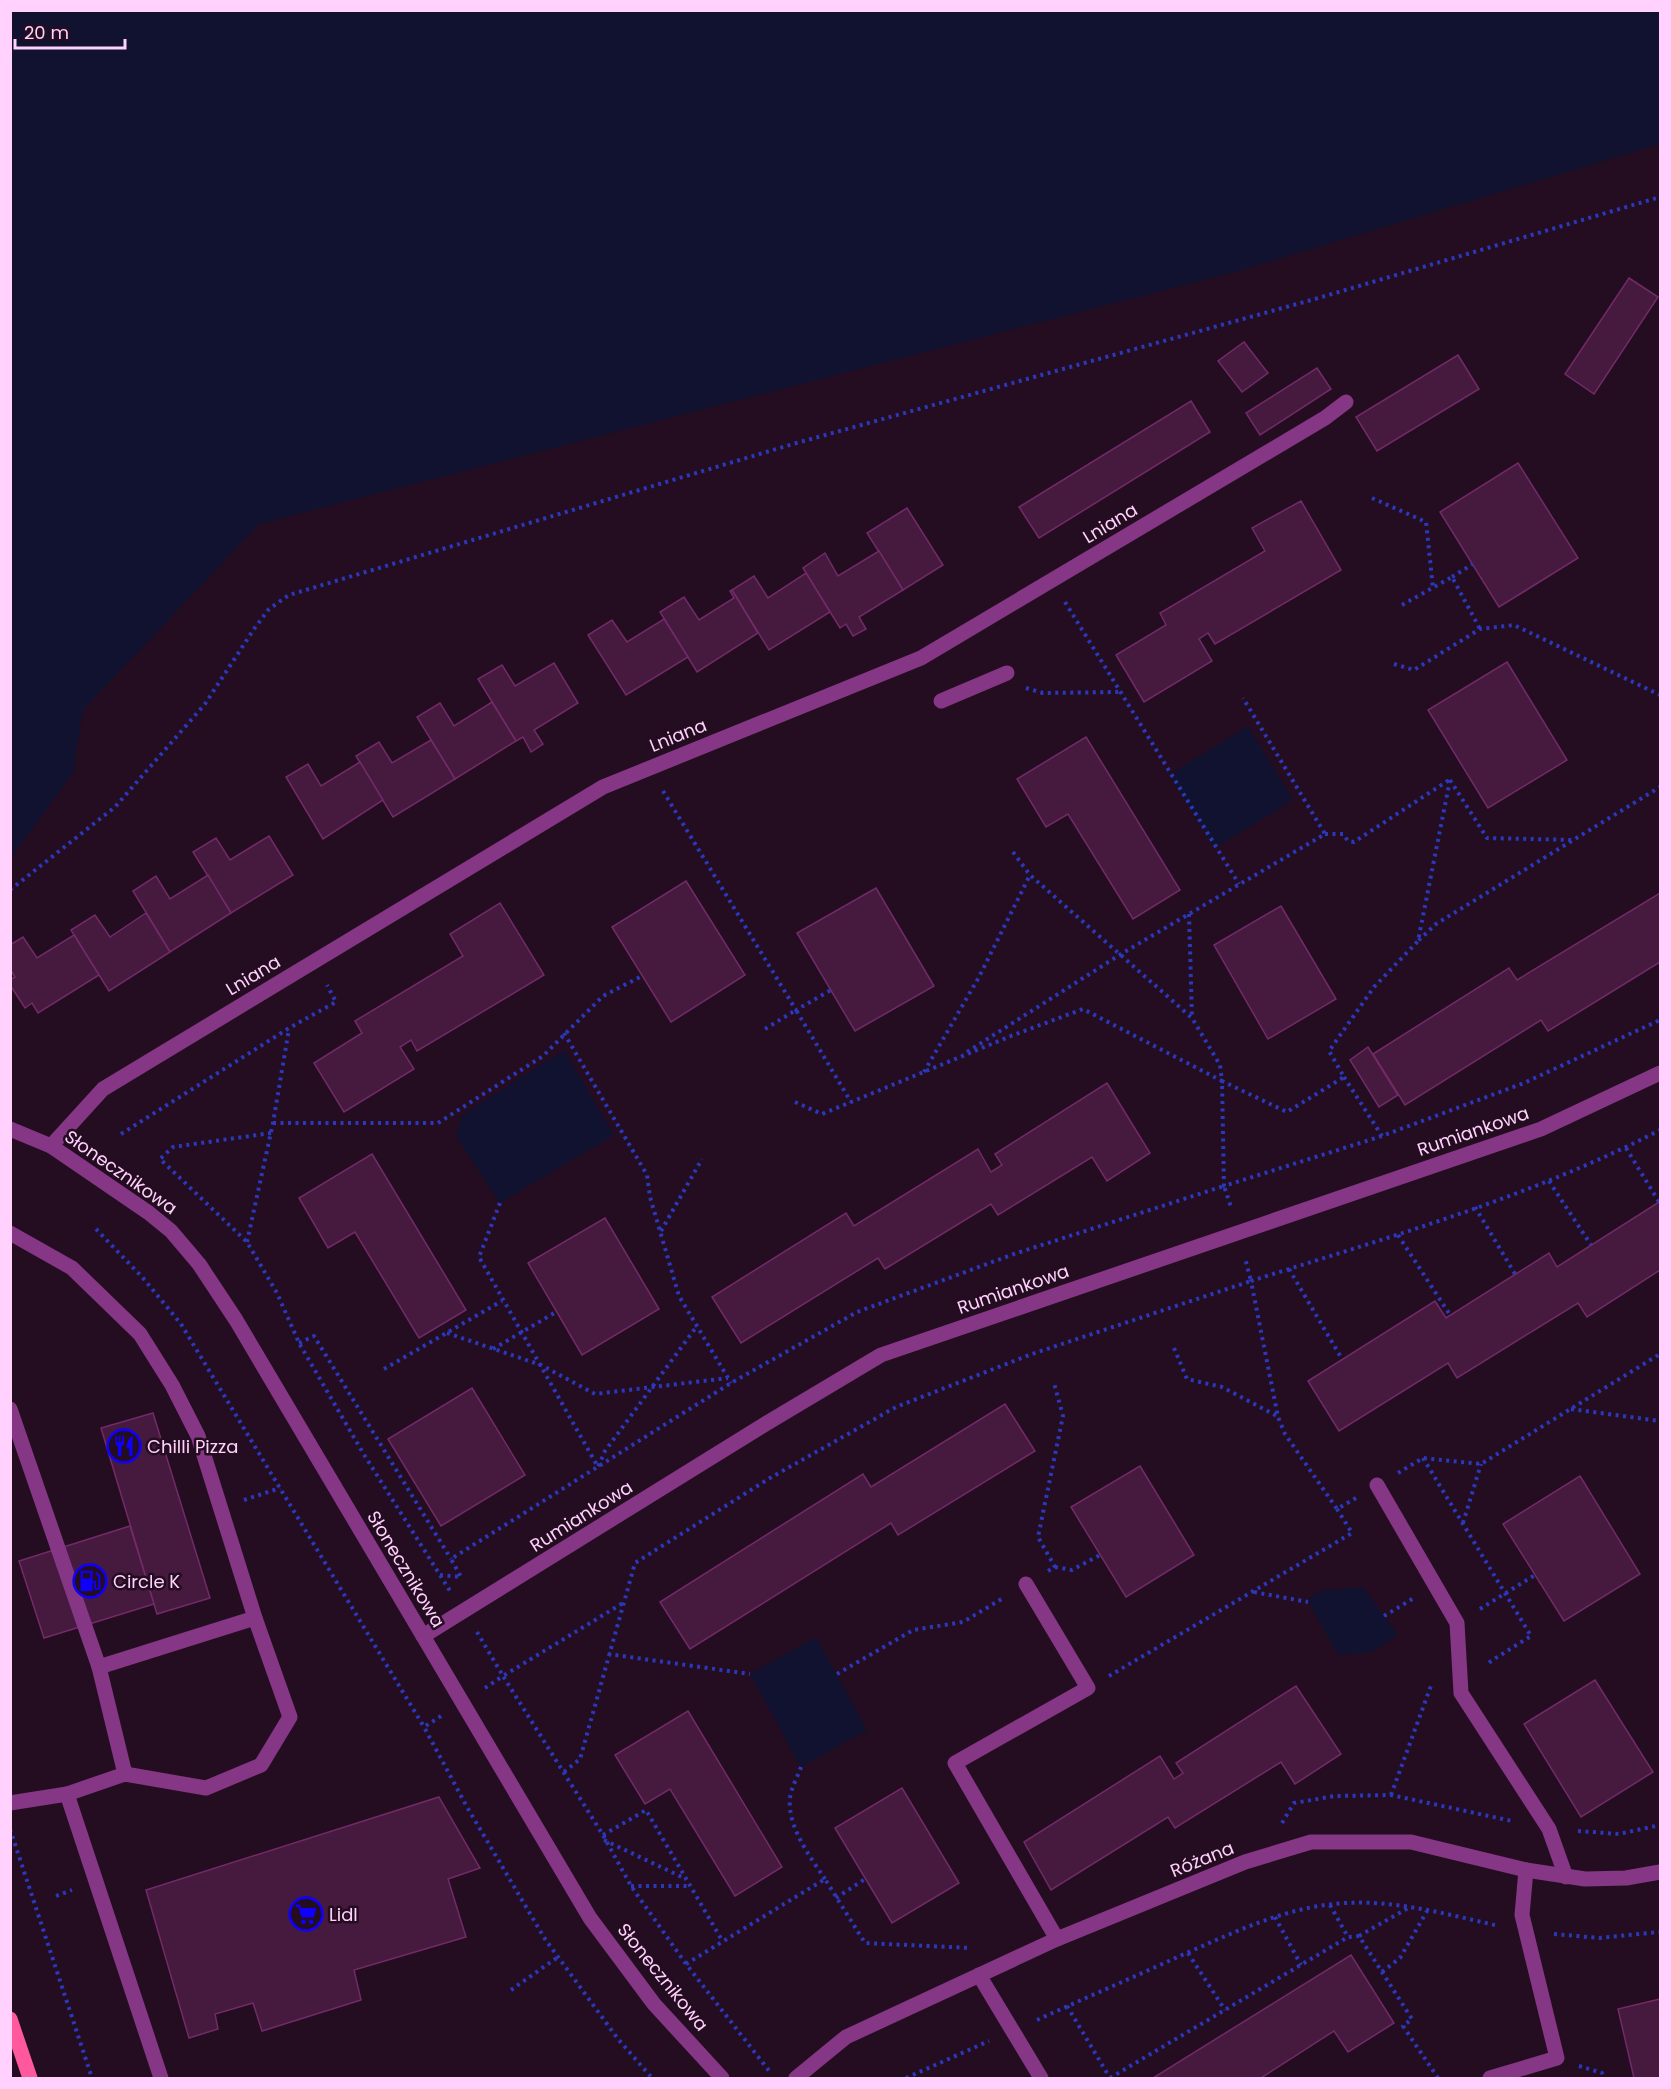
<svg xmlns="http://www.w3.org/2000/svg" width="1671" height="2089" font-family="Poppins,sans-serif">
<style>
.green{fill:#10122f}
.building{fill:#46193f;stroke:#732a68;stroke-width:1.5}
.lines{fill:none;stroke-linecap:round;stroke-linejoin:round}
.path{stroke:#2a38ba;stroke-width:4;stroke-dasharray:3 4.5;stroke-linecap:butt}
.minor{stroke:#853685;stroke-width:15}
.major{stroke:#ff589d;stroke-width:15}
.labels{text-anchor:middle;dominant-baseline:central;stroke-width:5;stroke-linejoin:round;paint-order:stroke}
.street-label{font-size:18px;fill:#ffd1fc;stroke:#240d21}
.poi-label{font-size:18px;fill:#ffd1fc;stroke:#240d21;text-anchor:start}
</style>
<rect width="100%" height="100%" fill="#240d21"/>
<g class="green">
<path d="M11,10L1660,11V144L1235,272L259,524L83,710L73,773L11,858Z"/>
<path d="M1248,726L1293,800L1215,848L1169,775Z"/>
<path d="M564,1050L614,1135L500,1203L456,1136L462,1115Z"/>
<path d="M1363,1587L1398,1635L1372,1652L1338,1655L1307,1599L1321,1591Z"/>
<path d="M816,1637L867,1730L801,1767L750,1674Z"/>
</g>
<g class="building">
<path d="M1629,278L1658,297L1594,394L1565,374Z"/>
<path d="M1244,342L1268,373L1242,392L1218,361Z"/>
<path d="M1458,355L1479,389L1377,451L1356,417Z"/>
<path d="M1317,368L1331,389L1260,435L1246,413Z"/>
<path d="M1191,401L1210,432L1039,538L1019,507Z"/>
<path d="M1518,463L1578,558L1499,607L1440,512Z"/>
<path d="M1301,501L1341,570L1215,644L1208,633L1199,639L1212,661L1144,702L1116,655L1166,625L1160,613L1265,551L1252,528Z"/>
<path d="M907,508L943,565L903,590L867,533Z"/>
<path d="M879,551L903,590L859,617L866,629L853,636L846,624L840,628L803,568L825,553L838,576Z"/>
<path d="M806,573L830,612L769,650L732,590L754,576L768,598Z"/>
<path d="M732,590L758,633L697,672L660,612L684,597L699,620L734,598L730,591Z"/>
<path d="M664,619L688,657L626,695L588,635L612,620L627,642Z"/>
<path d="M1507,662L1567,760L1488,808L1428,710Z"/>
<path d="M554,663L578,703L534,730L543,744L531,752L523,737L516,741L478,679L502,665L515,686Z"/>
<path d="M492,702L516,741L455,779L417,717L440,703L454,726Z"/>
<path d="M1086,737L1180,890L1133,919L1068,814L1046,827L1017,779Z"/>
<path d="M431,740L455,779L393,817L356,756L379,742L392,763Z"/>
<path d="M360,762L383,800L323,839L286,777L308,764L321,786Z"/>
<path d="M269,836L293,875L231,913L193,852L216,838L230,860Z"/>
<path d="M208,875L231,913L170,952L133,891L156,876L170,899Z"/>
<path d="M686,881L745,975L671,1022L612,927Z"/>
<path d="M876,888L934,986L855,1031L797,933Z"/>
<path d="M1660,893V962L1548,1031L1541,1020L1405,1105L1373,1054L1509,968L1517,980Z"/>
<path d="M500,903L544,975L417,1051L411,1040L400,1047L414,1069L344,1112L314,1063L362,1033L355,1021L463,956L450,934Z"/>
<path d="M1281,906L1336,999L1268,1039L1214,945Z"/>
<path d="M146,913L170,952L109,991L71,930L95,915L110,937Z"/>
<path d="M74,935L99,975L38,1013L32,1003L25,1008L10,985V980L15,977L10,969V945L23,937L37,958Z"/>
<path d="M1368,1047L1398,1095L1379,1107L1350,1060Z"/>
<path d="M1107,1083L1150,1153L1107,1181L1092,1157L998,1215L991,1204L885,1269L878,1258L741,1343L712,1297L846,1213L854,1226L978,1149L991,1172L1002,1165L995,1154Z"/>
<path d="M372,1154L466,1310L419,1338L355,1232L328,1248L299,1198Z"/>
<path d="M1659,1202H1660V1270L1587,1317L1578,1303L1457,1378L1448,1363L1339,1431L1308,1381L1435,1301L1446,1318L1549,1253L1557,1267Z"/>
<path d="M605,1218L659,1309L582,1355L528,1263Z"/>
<path d="M472,1388L525,1475L441,1526L388,1439Z"/>
<path d="M1005,1404L1035,1451L898,1535L891,1523L690,1649L660,1602L863,1474L871,1487Z"/>
<path d="M153,1413L210,1598L157,1614L101,1428Z"/>
<path d="M1140,1466L1194,1555L1126,1597L1071,1507Z"/>
<path d="M1580,1476L1640,1574L1564,1621L1503,1524Z"/>
<path d="M130,1526L154,1604L44,1638L19,1561Z"/>
<path d="M1595,1680L1653,1772L1581,1817L1524,1724Z"/>
<path d="M1296,1686L1341,1754L1295,1784L1281,1762L1175,1828L1168,1817L1051,1890L1024,1842L1160,1756L1174,1779L1183,1773L1176,1763Z"/>
<path d="M688,1711L782,1867L735,1896L670,1789L645,1804L615,1755Z"/>
<path d="M902,1788L959,1883L892,1923L835,1828Z"/>
<path d="M439,1797L480,1868L448,1879L466,1937L354,1970L361,2000L262,2031L253,2003L215,2014L218,2029L189,2038L146,1890Z"/>
<path d="M1351,1955L1394,2023L1348,2052L1334,2031L1261,2078H1153Z"/>
<path d="M1660,1999V2078H1634L1618,2009Z"/>
</g>
<g class="lines">
<g class="path">
<path d="M1372,498L1426,522L1433,588"/>
<path d="M1452,577L1473,564"/>
<path d="M1065,602L1239,884"/>
<path d="M1402,605L1452,577L1480,629"/>
<path d="M1394,664L1414,670L1480,629L1514,625L1660,695"/>
<path d="M1026,688L1043,693L1120,692"/>
<path d="M1450,780L1418,941L1436,924L1660,787"/>
<path d="M1450,780L1487,838L1573,840"/>
<path d="M663,791L796,1010L831,990"/>
<path d="M1325,834H1343L1348,841L1354,842L1449,780"/>
<path d="M1013,852L1030,875L1192,1018L1220,1065L1222,1081L1287,1112L1344,1077L1329,1051L1374,987L1418,941"/>
<path d="M10,890L115,807L205,704L254,629L269,609L289,595L793,444L1315,299L1660,197"/>
<path d="M1189,914L1192,1018"/>
<path d="M765,1029L796,1010L851,1102"/>
<path d="M564,1033L647,1175L650,1197L679,1296L731,1383"/>
<path d="M967,1052L1121,954L1325,834L1243,698"/>
<path d="M924,1072L979,977L1030,875"/>
<path d="M1344,1077L1382,1136"/>
<path d="M795,1102L822,1114L1011,1036L1083,1009L1222,1081L1224,1186L1382,1136L1524,1083L1660,1020"/>
<path d="M273,1123H438L543,1056L603,996L642,976"/>
<path d="M271,1133L173,1147L160,1159L247,1242L277,1293L299,1343L363,1453L450,1591"/>
<path d="M121,1134L289,1028L336,1002L327,985"/>
<path d="M1626,1148L1659,1202"/>
<path d="M1549,1181L1591,1245"/>
<path d="M500,1203L479,1257L598,1467L605,1451L697,1326"/>
<path d="M1475,1207L1515,1274"/>
<path d="M96,1229L143,1278L181,1324L424,1727"/>
<path d="M661,1231L702,1159"/>
<path d="M1398,1235L1450,1315"/>
<path d="M247,1242L273,1123L289,1029"/>
<path d="M1289,1269L1342,1359"/>
<path d="M447,1333L541,1365L595,1394L728,1378"/>
<path d="M299,1343L314,1336L451,1559"/>
<path d="M1174,1348L1187,1379L1222,1387L1277,1416"/>
<path d="M493,1349L556,1312"/>
<path d="M384,1369L502,1301"/>
<path d="M1571,1409L1660,1421"/>
<path d="M1423,1458L1531,1636L1491,1661L1486,1666"/>
<path d="M1398,1473L1423,1458L1481,1464L1660,1354"/>
<path d="M1356,1498L1337,1509L1285,1434L1278,1417L1251,1281C1389,1237 1531,1197 1660,1130"/>
<path d="M244,1500L280,1488"/>
<path d="M1463,1523L1481,1464"/>
<path d="M1055,1567L1072,1570L1100,1555"/>
<path d="M1048,1571L1055,1567L1038,1537L1063,1416L1054,1383"/>
<path d="M440,1575L461,1577L451,1559L731,1383L857,1312L1014,1254L1224,1186L1231,1207"/>
<path d="M1254,1592L1308,1602"/>
<path d="M1480,1609L1535,1575"/>
<path d="M1384,1616L1414,1598"/>
<path d="M477,1632L503,1676L623,1603"/>
<path d="M608,1654L750,1674"/>
<path d="M837,1674L913,1630L963,1622L1005,1597"/>
<path d="M1109,1676L1352,1533L1337,1509"/>
<path d="M485,1688L503,1676L603,1835L631,1886L686,1964L770,2072H771"/>
<path d="M441,1716L424,1727L467,1807L545,1939L618,2039L652,2078"/>
<path d="M801,1767C798,1776 791,1788 790,1798C787,1826 810,1857 825,1879"/>
<path d="M564,1772L580,1759L635,1563L770,1478L896,1407L1032,1354L1251,1281L1245,1258"/>
<path d="M1391,1795L1432,1683"/>
<path d="M1282,1823L1294,1803L1335,1796L1391,1795L1512,1821"/>
<path d="M10,1829L92,2078"/>
<path d="M1578,1831L1619,1834L1660,1825"/>
<path d="M603,1835L646,1810L723,1942"/>
<path d="M604,1840L686,1879"/>
<path d="M631,1886H690"/>
<path d="M56,1896L72,1890"/>
<path d="M836,1898L865,1879"/>
<path d="M1330,1905L1348,1937L1359,1936L1412,2019L1403,2026L1438,2078"/>
<path d="M1275,1917L1301,1965"/>
<path d="M1554,1934L1599,1938L1660,1932"/>
<path d="M1359,1936L1408,1908"/>
<path d="M1188,1953L1225,2010"/>
<path d="M686,1964L825,1879L865,1943L971,1948"/>
<path d="M1382,1972L1400,1958L1427,1911"/>
<path d="M511,1990L558,1957"/>
<path d="M1067,2006L1110,2078"/>
<path d="M1037,2020C1085,1998 1134,1977 1182,1955C1235,1932 1287,1906 1346,1903C1397,1900 1450,1915 1499,1926"/>
<path d="M1579,2066L1602,2073L1603,2078"/>
<path d="M906,2078L989,2041"/>
<path d="M1110,2078L1348,1937"/>
</g>
<g class="minor">
<path d="M941,701L1007,673"/>
<path d="M10,1129L51,1146L149,1213L171,1231L199,1264L236,1320L590,1918L654,2004L722,2078"/>
<path d="M51,1146L103,1089L603,787L921,658L1325,418L1346,402"/>
<path d="M10,1233L72,1268L140,1334L172,1385L198,1436L255,1618L99,1667"/>
<path d="M10,1409L99,1667L125,1774"/>
<path d="M1377,1485L1457,1623L1461,1693L1549,1829L1566,1877"/>
<path d="M1026,1584L1088,1688L955,1763L1057,1939"/>
<path d="M423,1636L767,1423L881,1355L1541,1129L1660,1073"/>
<path d="M67,1794L161,2078"/>
<path d="M10,1803L67,1794L125,1774L206,1788L261,1765L290,1717L255,1618"/>
<path d="M979,1975L1041,2078"/>
<path d="M796,2078L846,2037L1057,1939L1245,1862L1311,1842H1411L1526,1870L1585,1879L1626,1878L1660,1872"/>
<path d="M1490,2078L1557,2058L1522,1915L1526,1870"/>
</g>
<path class="major" d="M10,2019L30,2078"/>
</g>
<defs>
<g id="restaurant-ring" transform="scale(1.725)"><circle r="9.5" fill="#240d21" stroke="#0e00fc" stroke-width="1.5"/><path d="M-5-6h1v4h1v-4h1v4h1v-4h1v5L-1.5 .5V6h-2V.5L-5-1ZM5-6V6H3V1.5H1.5Q1.5-4 5-6Z" fill="#0e00fc"/></g>
<g id="fuel-ring" transform="scale(1.725)"><circle r="9.5" fill="#240d21" stroke="#0e00fc" stroke-width="1.5"/><path d="M-5.5-6h7V0h2V4h1.3V-2.5L3-4.5l.8-.8L6-3V5H2.5V1h-1V6h-7ZM-4.2-4.7v3.2H.2V-4.7Z" fill="#0e00fc"/></g>
<g id="supermarket-ring" transform="scale(1.725)"><circle r="9.5" fill="#240d21" stroke="#0e00fc" stroke-width="1.5"/><path d="M-6-5.5h2.5l.6 2H6L4.5 2H-2.5L-4.4-4H-6ZM-1.5 3.2a1.3 1.3 0 1 0 .1 0ZM3 3.2a1.3 1.3 0 1 0 .1 0Z" fill="#0e00fc"/></g>
</defs>
<g fill-rule="evenodd">
<use href="#restaurant-ring" x="124" y="1446"/>
<use href="#fuel-ring" x="90" y="1581"/>
<use href="#supermarket-ring" x="306" y="1914"/>
</g>
<g class="labels">
<g class="street-label">
<text transform="translate(1110 523) rotate(-31)">Lniana</text>
<text transform="translate(678 735) rotate(-22)">Lniana</text>
<text transform="translate(253 975) rotate(-31)">Lniana</text>
<text transform="translate(1473 1131) rotate(-19)">Rumiankowa</text>
<text transform="translate(121 1172) rotate(35)">Słonecznikowa</text>
<text transform="translate(1013 1289) rotate(-19)">Rumiankowa</text>
<text transform="translate(581 1516) rotate(-32)">Rumiankowa</text>
<text transform="translate(406 1569) rotate(59)">Słonecznikowa</text>
<text transform="translate(1202 1859) rotate(-22)">Różana</text>
<text transform="translate(663 1977) rotate(51)">Słonecznikowa</text>
</g>
<g class="poi-label">
<text x="147" y="1446">Chilli Pizza</text>
<text x="113" y="1581">Circle K</text>
<text x="329" y="1914">Lidl</text>
</g>
</g>
<rect width="1671" height="2089" fill="none" stroke="#ffd1fc" stroke-width="24"/>
<path d="M15 39v9h110v-9" fill="none" stroke="#ffd1fc" stroke-width="3"/>
<text x="24" y="39" font-size="18" fill="#ffd1fc" stroke="#240d21" stroke-width="4.5" paint-order="stroke">20 m</text>
</svg>
